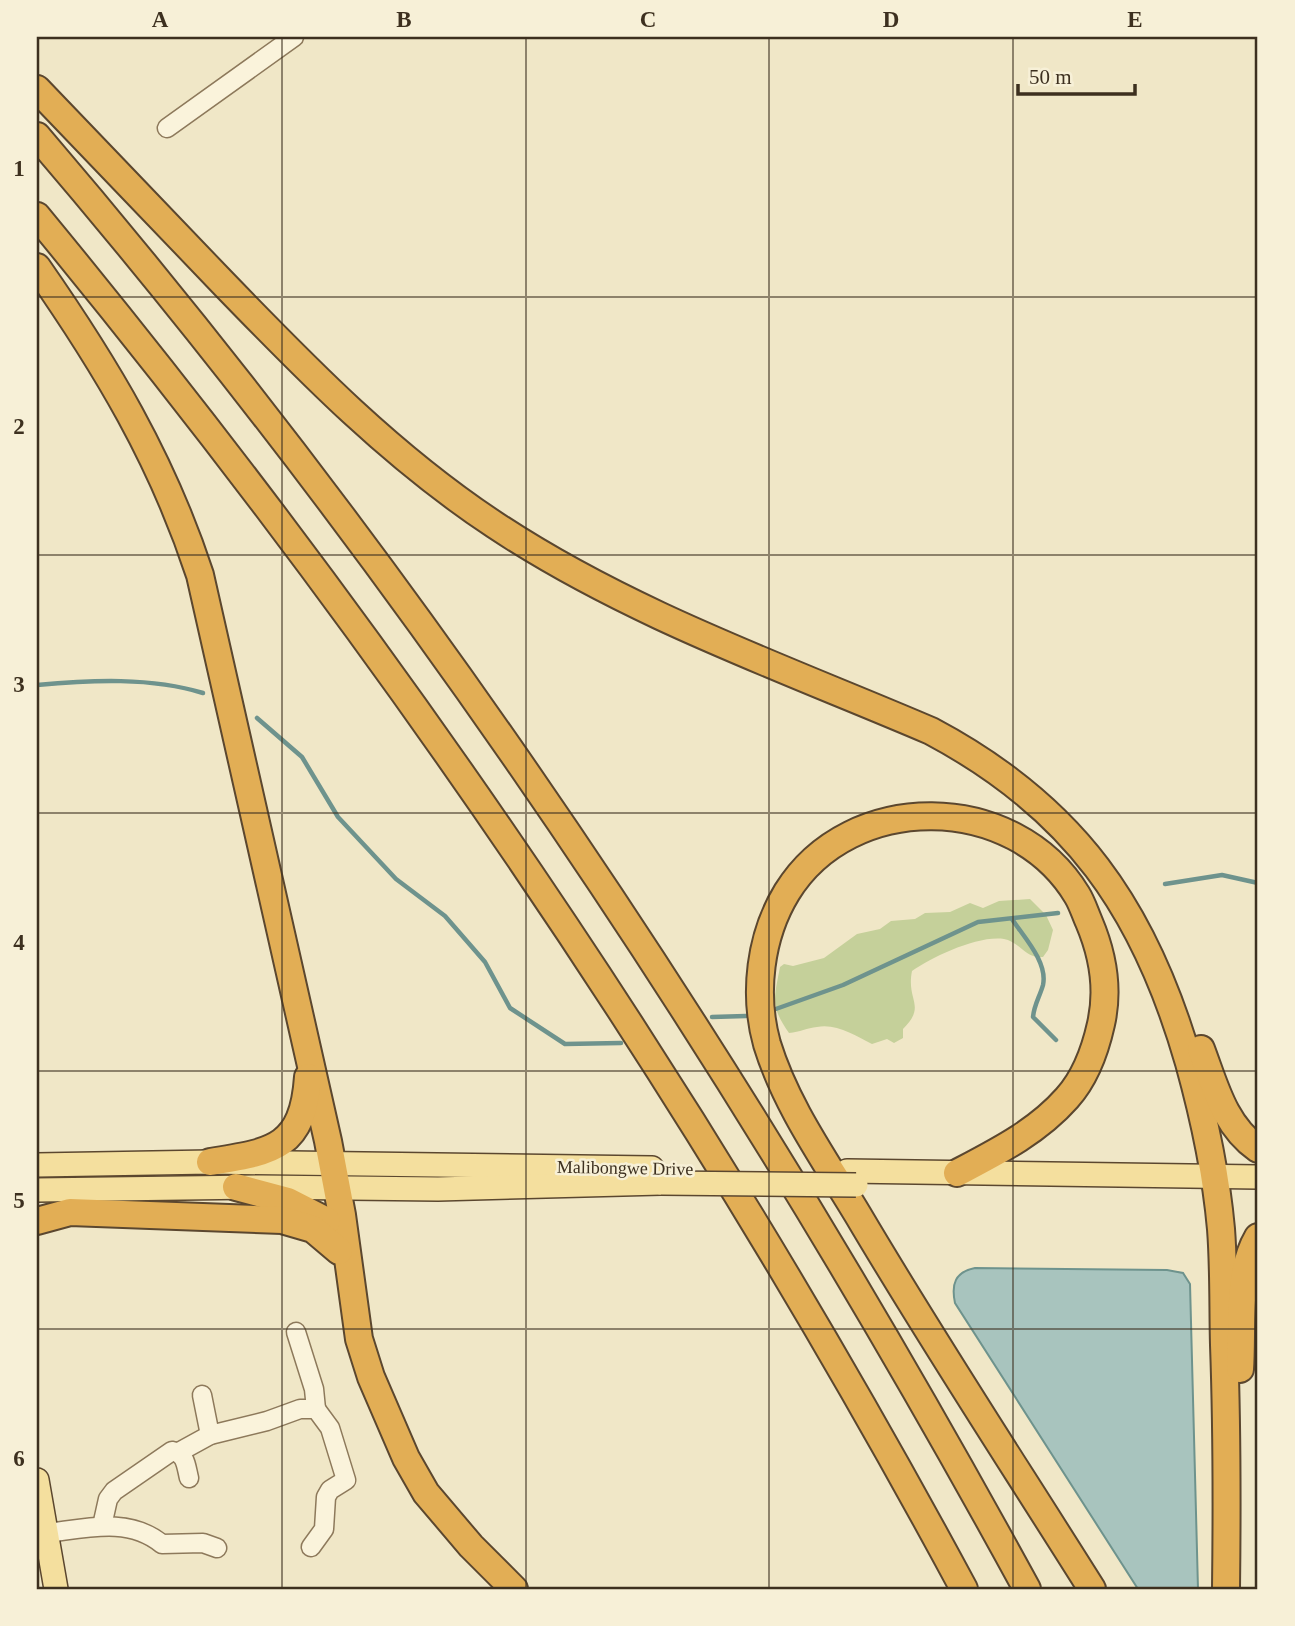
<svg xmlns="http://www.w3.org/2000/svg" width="1295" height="1626" font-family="'Times New Roman',serif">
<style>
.green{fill:#c5d09a}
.water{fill:#a8c4be;stroke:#6e938d;stroke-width:2}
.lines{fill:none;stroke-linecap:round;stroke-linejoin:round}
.stream{stroke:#6e938d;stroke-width:4.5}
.minor-casing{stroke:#8d795b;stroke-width:21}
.major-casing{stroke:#5b472f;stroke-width:26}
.highway-casing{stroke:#5b472f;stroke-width:30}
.minor{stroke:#faf3db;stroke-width:18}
.major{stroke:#f4df9e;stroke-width:23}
.highway{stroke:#e2ae55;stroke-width:26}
.major-bridge-casing{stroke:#5b472f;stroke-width:26;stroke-linecap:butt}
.major-bridge{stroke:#f4df9e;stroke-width:23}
.grid{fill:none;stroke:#3d301f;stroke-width:2;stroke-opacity:0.55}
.labels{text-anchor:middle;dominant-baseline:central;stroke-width:5;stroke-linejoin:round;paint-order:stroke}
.street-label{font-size:18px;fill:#3d301f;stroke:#f7f0d7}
.neatline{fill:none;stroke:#3d301f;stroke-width:2.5}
.grid-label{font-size:23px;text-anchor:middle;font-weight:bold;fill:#3d301f}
</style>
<rect width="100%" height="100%" fill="#f0e7c7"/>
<path class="green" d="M1030,899L1046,915L1053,930L1048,950L1043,957C1026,959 1020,942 1004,939C978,935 932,957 912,971C906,1001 927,1005 903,1029V1038L894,1043L887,1039L872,1044C856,1036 836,1023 817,1027C807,1028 800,1032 789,1033C770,1006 774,999 780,967L784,964L793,966L824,958L857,934L880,929L891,921L915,919L925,913L950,912L970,903L983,908L999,901Z"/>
<path class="water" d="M975,1268L1167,1270L1183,1273L1190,1284L1198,1589H1138L955,1303C951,1284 955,1272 975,1268Z"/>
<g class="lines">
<g class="stream">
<path d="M37,685C91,680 151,677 203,693"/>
<path d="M257,718L302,757L338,817L396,879L445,916L485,962L510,1008L565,1044L621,1043"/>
<path d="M1165,884L1222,875L1258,883"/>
<path d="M1012,919C1023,936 1048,962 1043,985C1040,996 1034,1005 1033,1017L1056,1040"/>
<path d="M773,1010L843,985L978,922L1058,913"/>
<path d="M712,1017L746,1016"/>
</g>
<g class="minor-casing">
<g id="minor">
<path d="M167,128L294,37"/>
<path d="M296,1332L314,1389L316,1409"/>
<path d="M202,1395L210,1435"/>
<path d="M179,1452L210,1435L267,1421L300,1409H316L330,1428L346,1480L330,1490L326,1497L324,1529L311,1547"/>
<path d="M102,1526L108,1499L114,1491L172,1451C186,1453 186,1466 189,1478"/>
<path d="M48,1533C88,1528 129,1517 162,1544L203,1543L217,1548"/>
</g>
</g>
<g class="major-casing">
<g id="major">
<path d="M37,1165L210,1162L652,1168"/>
<path d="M847,1171L1258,1177"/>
<path d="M37,1190L261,1187L438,1189L661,1183"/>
<path d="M37,1480L56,1589"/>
</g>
</g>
<g class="highway-casing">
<g id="highway">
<path d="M37,89C99,154 161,218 223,283C308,371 392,457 495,525C629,614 784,668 931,731C1074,807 1145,909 1189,1063C1204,1117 1216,1173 1221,1229C1224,1267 1223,1307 1224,1345C1227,1427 1227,1508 1226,1589"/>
<path d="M37,136C419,582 746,1074 1027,1589"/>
<path d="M37,216C389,643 702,1102 964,1589"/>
<path d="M37,267C106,366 162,459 200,575L328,1141L342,1215L359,1339L371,1377L406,1458L426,1493L471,1546L514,1589"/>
<path d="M1201,1049C1215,1086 1224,1125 1258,1149"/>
<path d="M210,1162C272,1152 303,1149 308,1077"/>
<path d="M957,1173C997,1152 1037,1132 1067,1098C1086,1077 1095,1051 1101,1024C1109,989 1103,955 1089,922C1085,913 1082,903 1077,895C1014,791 850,790 787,892C760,936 753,994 767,1044C786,1106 825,1160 858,1215C933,1342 1014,1465 1092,1589"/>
<path d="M236,1187L288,1201L327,1221"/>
<path d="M37,1221L70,1212L282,1220L313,1229L339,1251"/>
<path d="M1240,1369C1243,1327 1236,1274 1258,1237"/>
</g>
</g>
<use href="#minor" class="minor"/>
<use href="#major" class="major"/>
<use href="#highway" class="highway"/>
<g class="major-bridge-casing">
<path id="major-bridge" d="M661,1183L856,1185"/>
</g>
<use href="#major-bridge" class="major-bridge"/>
</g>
<path class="grid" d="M282,37V1589M526,37V1589M769,37V1589M1013,37V1589M37,297H1258M37,555H1258M37,813H1258M37,1071H1258M37,1329H1258"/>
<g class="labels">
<g class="street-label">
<text transform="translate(625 1168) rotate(1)">Malibongwe Drive</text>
</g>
</g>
<rect width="1295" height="1626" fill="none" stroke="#f7f0d7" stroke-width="77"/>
<path d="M1018 84v10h117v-10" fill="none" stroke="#3d301f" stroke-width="3.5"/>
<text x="1029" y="84" font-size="21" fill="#3d301f" stroke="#f7f0d7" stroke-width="5" paint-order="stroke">50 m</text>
<rect x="38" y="38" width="1218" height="1550" class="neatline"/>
<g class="grid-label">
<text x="160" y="27">A</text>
<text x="404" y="27">B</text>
<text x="648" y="27">C</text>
<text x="891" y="27">D</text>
<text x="1135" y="27">E</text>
<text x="19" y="176">1</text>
<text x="19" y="434">2</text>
<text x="19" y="692">3</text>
<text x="19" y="950">4</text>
<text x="19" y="1208">5</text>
<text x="19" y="1466">6</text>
</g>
</svg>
